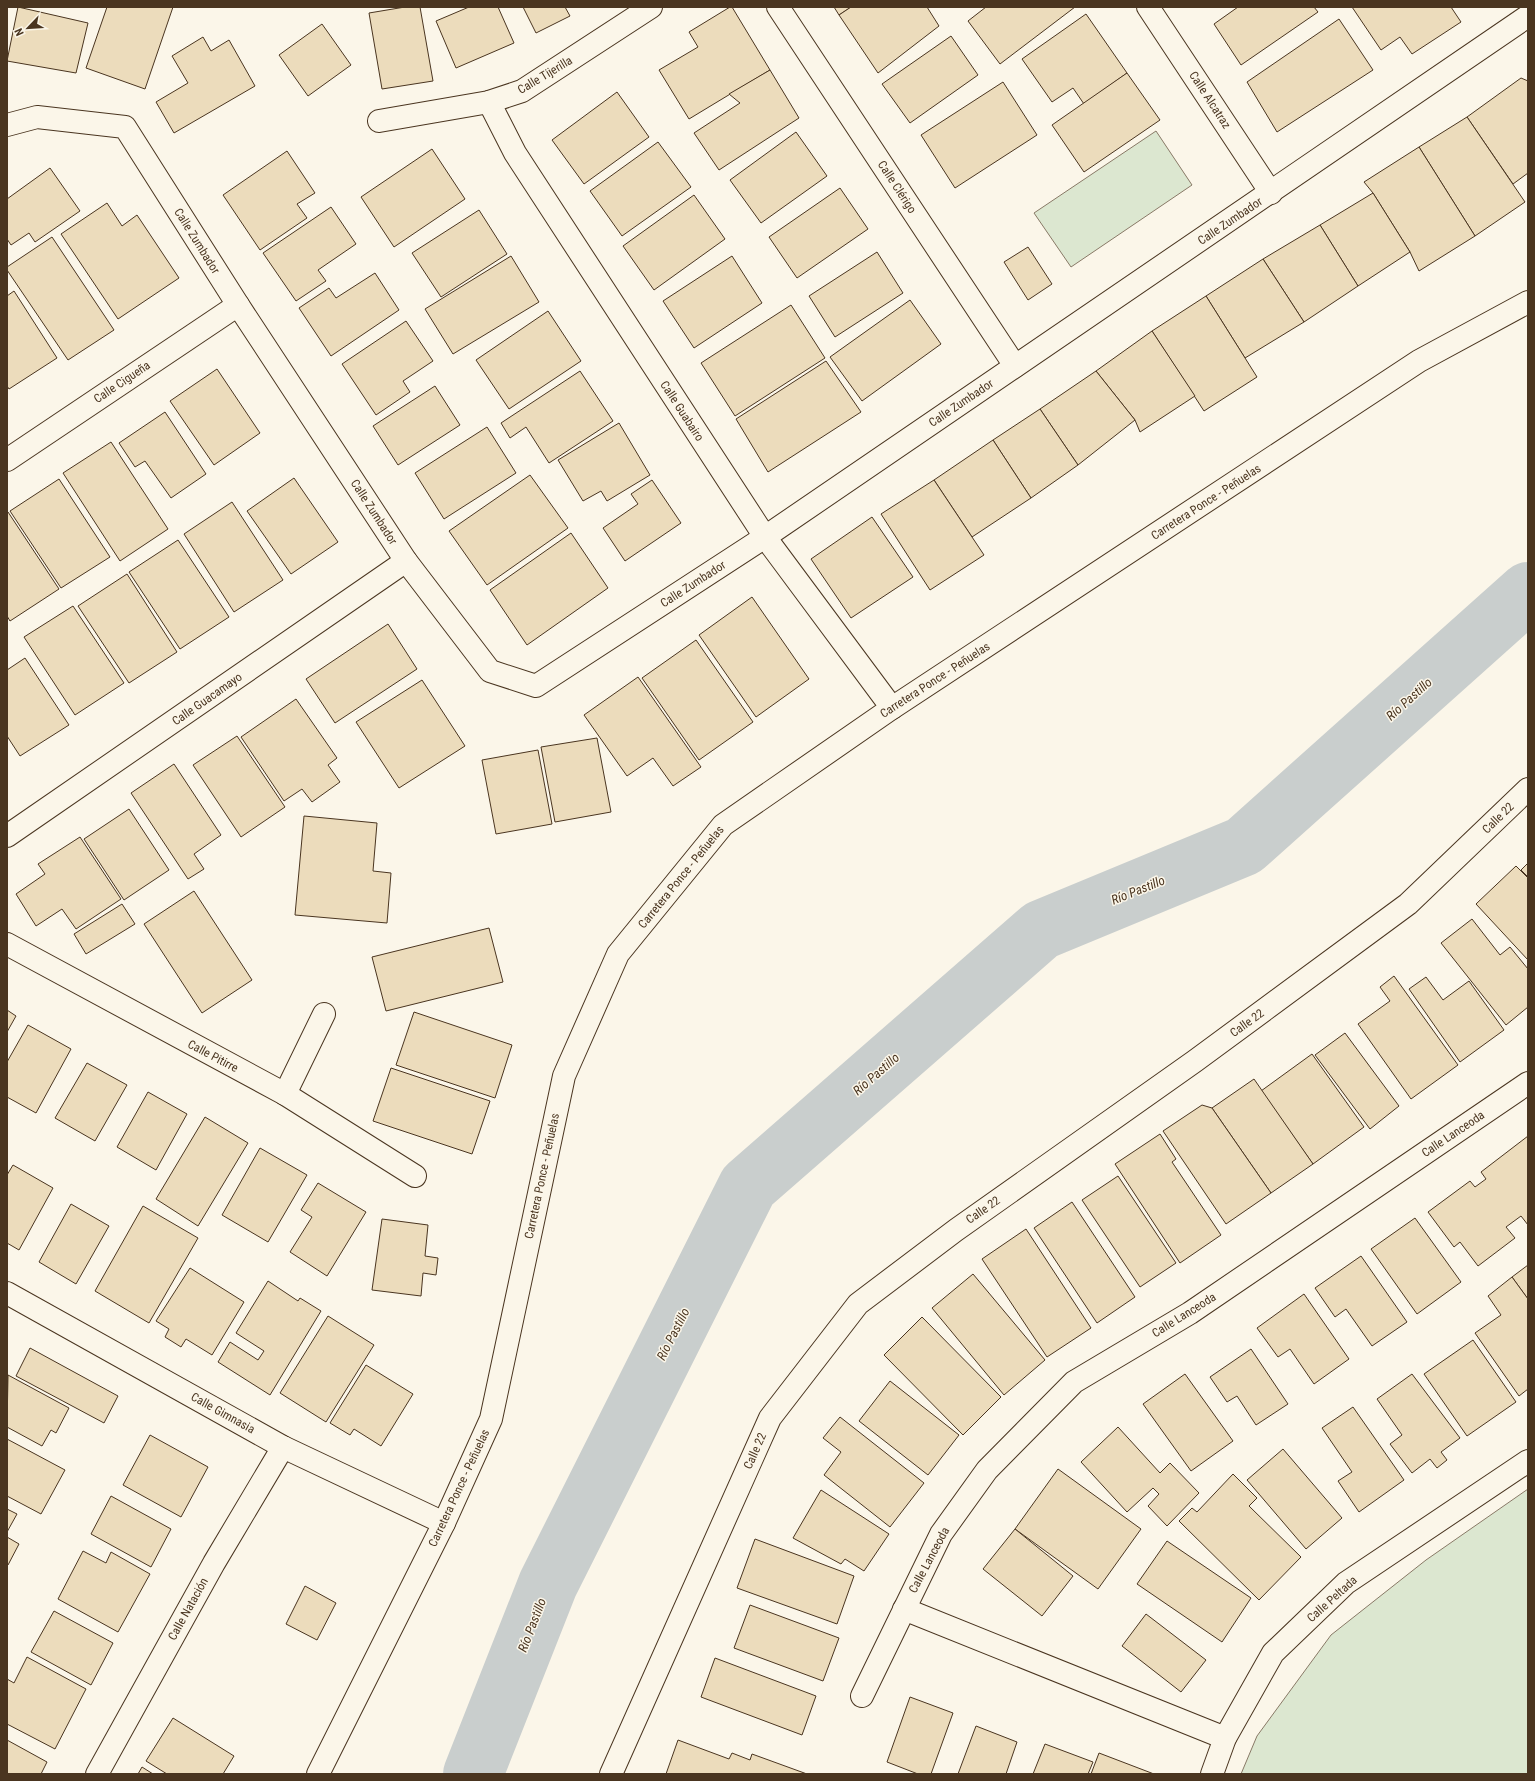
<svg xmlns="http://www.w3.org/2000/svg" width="1535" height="1781" font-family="'Roboto Condensed',sans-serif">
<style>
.green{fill:#dce7d0;stroke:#887966}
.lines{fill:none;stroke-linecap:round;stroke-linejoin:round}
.river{stroke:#c9cecd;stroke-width:60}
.building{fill:#ecdcbc;stroke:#4a3520}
.minor-casing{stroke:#4a3520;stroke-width:24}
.major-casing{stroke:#4a3520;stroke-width:24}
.minor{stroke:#fbf6e9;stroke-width:22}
.major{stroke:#fbf6e9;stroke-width:22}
.labels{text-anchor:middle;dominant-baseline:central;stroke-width:3;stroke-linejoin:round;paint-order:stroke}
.street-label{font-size:12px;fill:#4a3520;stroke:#fbf6e9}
.water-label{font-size:13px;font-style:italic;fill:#4a3520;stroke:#fbf6e9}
</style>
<rect width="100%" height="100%" fill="#fbf6e9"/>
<g class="green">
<path d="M1156,131L1192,185L1071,267L1034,213Z"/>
<path d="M1528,1489V1774H1241L1257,1736L1331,1635L1426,1560Z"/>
</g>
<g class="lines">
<path class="river" d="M473,1774L548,1584L748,1186L1041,930L1244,846L1528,592"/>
</g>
<g class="building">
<path d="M18,7L88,23L76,73L7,61Z"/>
<path d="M107,7H173L145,89L86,68Z"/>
<path d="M405,7H420L433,81L382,89L369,13Z"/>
<path d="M469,7H498L514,43L456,68L436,21Z"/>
<path d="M523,7H565L570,16L536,33Z"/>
<path d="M730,7H732L770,70L689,119L659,70L698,47L689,32Z"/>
<path d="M834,7H851L839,15Z"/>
<path d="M851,7H927L939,26L878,73L839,15Z"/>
<path d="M986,7H1075L1000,64L968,21Z"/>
<path d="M1238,7H1314L1318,12L1241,65L1214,24Z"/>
<path d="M1352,7H1451L1461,22L1412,54L1400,37L1381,50Z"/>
<path d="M1086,14L1127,73L1084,104L1073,88L1052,102L1022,59Z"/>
<path d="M1339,19L1373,70L1277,132L1247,82Z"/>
<path d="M322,24L351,65L308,96L279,55Z"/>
<path d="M951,36L978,75L910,123L882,84Z"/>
<path d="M203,37L211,51L229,40L255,86L174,133L156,102L188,83L172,56Z"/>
<path d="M770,70L799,118L719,170L694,133L740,103L729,94Z"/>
<path d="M1127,73L1160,120L1084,172L1052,125Z"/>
<path d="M1521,78L1528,81V173L1513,184L1467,117Z"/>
<path d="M1003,82L1037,135L955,188L921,135Z"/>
<path d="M617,92L649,137L584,184L552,140Z"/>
<path d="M1467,117L1525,202L1475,236L1419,147Z"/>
<path d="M796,132L827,176L761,223L730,180Z"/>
<path d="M658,142L691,187L622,236L590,191Z"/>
<path d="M1419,147L1475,236L1419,271L1410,252L1373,193L1364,182Z"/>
<path d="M432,149L465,199L394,247L361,197Z"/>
<path d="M287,151L315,193L297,204L307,218L260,250L223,195Z"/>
<path d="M50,168L80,211L35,242L29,233L11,245L7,239V199Z"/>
<path d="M840,188L868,229L797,278L769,237Z"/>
<path d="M1373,193L1410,252L1358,286L1320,225Z"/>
<path d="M694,195L725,239L654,290L623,246Z"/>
<path d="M107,203L122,226L137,215L179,278L118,319L61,234Z"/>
<path d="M331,207L356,244L318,270L326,281L296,301L263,253Z"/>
<path d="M479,210L507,254L441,297L412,253Z"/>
<path d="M1320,225L1358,286L1304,322L1263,259Z"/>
<path d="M52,237L114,330L68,360L7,270V267Z"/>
<path d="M1028,247L1052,284L1028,300L1004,262Z"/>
<path d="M877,252L903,293L835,337L809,296Z"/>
<path d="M511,256L539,302L453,354L425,309Z"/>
<path d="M732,256L762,303L694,348L663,301Z"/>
<path d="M1263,259L1304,322L1245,358L1206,296Z"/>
<path d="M375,273L399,310L331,356L299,308L329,288L336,298Z"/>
<path d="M14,291L57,358L9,389L7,386V296Z"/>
<path d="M1206,296L1257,377L1204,411L1152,331Z"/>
<path d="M910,300L941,344L862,401L830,357Z"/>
<path d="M791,305L825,358L735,416L701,363Z"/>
<path d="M548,311L581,361L509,409L476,360Z"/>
<path d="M406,321L433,361L403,381L410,392L376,415L342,364Z"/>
<path d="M1152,331L1195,396L1140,432L1135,420L1096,371Z"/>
<path d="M826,361L861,412L768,472L736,419Z"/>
<path d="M217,369L260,433L214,465L170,401Z"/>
<path d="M580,371L613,421L549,463L526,427L510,438L501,423Z"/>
<path d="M1096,371L1135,420L1078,465L1040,409Z"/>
<path d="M435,386L460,425L398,465L373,426Z"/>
<path d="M1040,409L1078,465L1031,498L993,440Z"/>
<path d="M165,412L206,474L171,498L145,461L135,467L119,443Z"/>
<path d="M619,423L650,475L607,501L601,491L583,501L558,460Z"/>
<path d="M487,427L516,473L444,519L415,473Z"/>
<path d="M993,440L1031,498L972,537L934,480Z"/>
<path d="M111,442L168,529L120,561L63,473Z"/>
<path d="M530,475L568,528L487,585L449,531Z"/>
<path d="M294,478L338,542L291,574L247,511Z"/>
<path d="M59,479L110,557L61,588L10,511Z"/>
<path d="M652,480L681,523L625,561L603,528L638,504L631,494Z"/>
<path d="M934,480L984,555L930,590L881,514Z"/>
<path d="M232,502L283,580L234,612L184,534Z"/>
<path d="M7,512H8L59,589L10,621L7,616Z"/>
<path d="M872,517L913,577L851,618L811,559Z"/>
<path d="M571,533L608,588L527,645L490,590Z"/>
<path d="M178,540L229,617L180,649L129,572Z"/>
<path d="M127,574L177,652L129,683L78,606Z"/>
<path d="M752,597L809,679L756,717L699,635Z"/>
<path d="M73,606L124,683L75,715L24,637Z"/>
<path d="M388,624L417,669L335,723L306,679Z"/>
<path d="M696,640L753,722L699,760L642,678Z"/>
<path d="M25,658L69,725L20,756L7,736V670Z"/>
<path d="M638,677L701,767L673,786L653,758L627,776L584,715Z"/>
<path d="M422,680L465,746L399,788L356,722Z"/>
<path d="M296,699L337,758L328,765L340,782L312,802L302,789L284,801L241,737Z"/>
<path d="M237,736L285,807L241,837L193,765Z"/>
<path d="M597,738L611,812L555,822L541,747Z"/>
<path d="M538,750L552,824L496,834L482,760Z"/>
<path d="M174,764L221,835L194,854L204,869L188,879L131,793Z"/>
<path d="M129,809L169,870L124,900L84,839Z"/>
<path d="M304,816L377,823L373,871L391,873L387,923L295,915Z"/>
<path d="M80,837L121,899L76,929L62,909L36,926L16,894L45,874L38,864Z"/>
<path d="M1528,863V877L1521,870Z"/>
<path d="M1516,866L1528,878V960L1476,904Z"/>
<path d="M194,891L252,980L202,1013L144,924Z"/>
<path d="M122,904L135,924L86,954L74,934Z"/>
<path d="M1472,919L1500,955L1510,947L1528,969V1007L1506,1025L1441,943Z"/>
<path d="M489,928L503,982L386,1011L372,957Z"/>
<path d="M1394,976L1458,1065L1411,1099L1358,1024L1390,1001L1380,987Z"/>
<path d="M1426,977L1443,1000L1469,981L1504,1030L1460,1062L1409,989Z"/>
<path d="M7,1010L16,1016L7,1032Z"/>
<path d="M414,1012L512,1045L495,1098L396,1065Z"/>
<path d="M28,1025L71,1049L36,1113L7,1097V1062Z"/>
<path d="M1345,1033L1399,1106L1370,1129L1315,1055Z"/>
<path d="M1312,1054L1364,1127L1313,1164L1261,1091Z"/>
<path d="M87,1063L127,1085L95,1141L55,1118Z"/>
<path d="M391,1068L490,1101L472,1154L373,1121Z"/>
<path d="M1254,1079L1313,1164L1271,1193L1212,1108Z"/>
<path d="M148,1092L187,1114L156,1170L117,1147Z"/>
<path d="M1202,1105L1212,1108L1271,1193L1226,1224L1163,1131Z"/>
<path d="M205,1117L248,1143L198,1226L156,1199Z"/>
<path d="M1160,1134L1176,1159L1172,1162L1221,1235L1180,1263L1115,1164Z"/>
<path d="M1528,1136V1225L1521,1216L1506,1227L1515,1238L1478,1266L1460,1242L1454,1247L1428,1212L1470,1181L1475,1187L1486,1179L1481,1172Z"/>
<path d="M260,1148L307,1175L268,1242L222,1215Z"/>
<path d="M13,1165L53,1188L19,1250L7,1243V1175Z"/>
<path d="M1118,1176L1176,1263L1140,1287L1082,1200Z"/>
<path d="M318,1183L366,1212L327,1276L290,1252L312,1217L301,1210Z"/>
<path d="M1072,1202L1135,1297L1097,1323L1034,1228Z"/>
<path d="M71,1204L109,1226L76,1284L39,1262Z"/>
<path d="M143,1206L198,1238L149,1323L95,1291Z"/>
<path d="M1415,1218L1461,1282L1417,1314L1371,1249Z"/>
<path d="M382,1219L428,1225L425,1256L438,1258L436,1275L423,1273L421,1296L372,1290Z"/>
<path d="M1026,1229L1091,1328L1047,1357L982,1259Z"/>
<path d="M1361,1256L1407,1322L1372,1346L1346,1309L1335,1317L1315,1288Z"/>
<path d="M1528,1265V1299L1512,1277Z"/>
<path d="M190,1268L244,1302L212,1355L186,1339L181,1347L165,1337L169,1329L156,1321Z"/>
<path d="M973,1274L1045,1360L1004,1395L932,1308Z"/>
<path d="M1512,1277L1528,1299V1389L1519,1396L1475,1333L1501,1315L1488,1296Z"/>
<path d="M268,1281L298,1301L300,1298L321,1311L270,1395L218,1362L230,1342L258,1360L264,1351L236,1333Z"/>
<path d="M1304,1294L1349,1359L1314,1384L1290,1349L1278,1357L1257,1328Z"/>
<path d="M328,1316L374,1345L326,1422L280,1393Z"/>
<path d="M922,1317L1001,1397L963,1435L884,1355Z"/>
<path d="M1473,1340L1516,1402L1467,1436L1424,1374Z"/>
<path d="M30,1348L118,1396L104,1423L16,1376Z"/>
<path d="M1251,1349L1288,1404L1256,1425L1237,1396L1227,1402L1210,1377Z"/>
<path d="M366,1365L413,1394L381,1446L354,1429L350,1435L330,1423Z"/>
<path d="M1185,1374L1233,1441L1191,1471L1143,1404Z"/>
<path d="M1412,1374L1460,1438L1441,1452L1447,1460L1437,1468L1430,1459L1412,1473L1390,1444L1402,1435L1377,1399Z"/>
<path d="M8,1375L69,1408L56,1433L51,1430L42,1446L7,1427Z"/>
<path d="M890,1381L959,1435L928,1475L859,1421Z"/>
<path d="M1353,1407L1404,1480L1359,1512L1338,1481L1352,1472L1322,1428Z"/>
<path d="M840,1417L924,1483L890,1527L824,1475L841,1452L823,1438Z"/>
<path d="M1118,1427L1160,1473L1170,1463L1199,1493L1167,1526L1148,1506L1159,1494L1153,1488L1127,1512L1081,1462Z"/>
<path d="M150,1435L208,1467L181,1517L123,1485Z"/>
<path d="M7,1439L65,1470L41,1514L7,1496Z"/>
<path d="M1283,1449L1342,1518L1306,1549L1247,1480Z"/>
<path d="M1058,1469L1141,1529L1098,1589L1015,1529Z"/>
<path d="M1233,1474L1257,1498L1249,1506L1301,1557L1259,1600L1179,1521L1192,1508L1197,1512Z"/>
<path d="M821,1490L889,1534L864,1571L845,1559L841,1564L793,1538Z"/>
<path d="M111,1496L171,1529L151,1567L91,1534Z"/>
<path d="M7,1509L17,1514L7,1532Z"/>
<path d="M1015,1529L1073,1576L1042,1616L983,1569Z"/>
<path d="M7,1537L19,1544L8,1565L7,1564Z"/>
<path d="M755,1539L854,1576L837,1624L737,1588Z"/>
<path d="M1167,1541L1251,1598L1222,1642L1137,1584Z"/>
<path d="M83,1551L106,1563L111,1552L150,1574L118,1632L58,1599Z"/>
<path d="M305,1586L336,1603L317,1640L286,1624Z"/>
<path d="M750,1605L839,1638L823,1681L734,1648Z"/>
<path d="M54,1611L113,1643L91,1685L31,1652Z"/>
<path d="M1146,1614L1206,1660L1181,1692L1122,1646Z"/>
<path d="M27,1657L86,1689L55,1749L7,1724V1679L14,1683Z"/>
<path d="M715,1658L816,1696L802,1735L701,1697Z"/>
<path d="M910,1697L953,1713L931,1774H918L887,1762Z"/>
<path d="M173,1718L234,1756L223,1774H167L146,1761Z"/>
<path d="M976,1726L1017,1742L1006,1774H958Z"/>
<path d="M7,1740L47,1762L41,1774H7Z"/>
<path d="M678,1740L729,1759L732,1753L750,1760L752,1754L807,1774H666Z"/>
<path d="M1045,1744L1093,1762L1088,1774H1033Z"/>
<path d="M1099,1753L1154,1774H1091Z"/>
<path d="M142,1767L153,1774H138Z"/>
</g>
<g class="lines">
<g class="minor-casing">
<g id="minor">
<path d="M778,7L1015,366"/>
<path d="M1148,7L1271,193"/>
<path d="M489,102L515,153L765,537L892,708"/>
<path d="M379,121L489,102L522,91L651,7"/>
<path d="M7,125L37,117L125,127L238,305L406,561L490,671L536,686L765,537L1528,16"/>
<path d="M7,460L238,305"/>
<path d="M7,836L406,561"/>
<path d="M7,944L285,1094L415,1176"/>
<path d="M285,1094L324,1014"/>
<path d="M7,1293L283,1447L444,1523"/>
<path d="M904,1609L1225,1738"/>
<path d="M862,1696L941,1534L987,1470L1074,1382L1190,1313L1528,1083"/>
<path d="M97,1774L214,1563L283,1447"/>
<path d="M611,1774L770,1418L858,1304L956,1230L1195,1061L1408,904L1528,789"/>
<path d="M1212,1774L1225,1738L1273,1653L1346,1583L1528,1461"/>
</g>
</g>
<g class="major-casing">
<path id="major" d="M318,1774L444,1523L491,1419L564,1076L618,954L723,825L892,708L1419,361L1528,302"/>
</g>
<use href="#minor" class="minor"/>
<use href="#major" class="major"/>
</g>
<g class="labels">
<g class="street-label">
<text transform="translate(545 75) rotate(-31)">Calle Tijerilla</text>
<text transform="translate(1210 100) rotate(57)">Calle Alcatraz</text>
<text transform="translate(897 187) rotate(57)">Calle Clérigo</text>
<text transform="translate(1230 221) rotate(-34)">Calle Zumbador</text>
<text transform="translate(197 241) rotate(58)">Calle Zumbador</text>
<text transform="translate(122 382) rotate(-34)">Calle Cigueña</text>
<text transform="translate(961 403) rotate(-34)">Calle Zumbador</text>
<text transform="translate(682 411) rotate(57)">Calle Guabairo</text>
<text transform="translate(1206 502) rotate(-33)">Carretera Ponce - Peñuelas</text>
<text transform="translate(374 512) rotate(57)">Calle Zumbador</text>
<text transform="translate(693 584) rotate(-33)">Calle Zumbador</text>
<text transform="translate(935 680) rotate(-33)">Carretera Ponce - Peñuelas</text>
<text transform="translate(207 699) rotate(-35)">Calle Guacamayo</text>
<text transform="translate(1498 818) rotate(-44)">Calle 22</text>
<text transform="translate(681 877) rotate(-51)">Carretera Ponce - Peñuelas</text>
<text transform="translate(1247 1023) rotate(-36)">Calle 22</text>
<text transform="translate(213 1056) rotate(28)">Calle Pitirre</text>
<text transform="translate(1453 1134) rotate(-34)">Calle Lanceoda</text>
<text transform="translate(542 1176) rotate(-78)">Carretera Ponce - Peñuelas</text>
<text transform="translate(983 1210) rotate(-35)">Calle 22</text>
<text transform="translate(1184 1315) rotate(-32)">Calle Lanceoda</text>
<text transform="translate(223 1413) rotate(29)">Calle Gimnasia</text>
<text transform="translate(755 1451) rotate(-66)">Calle 22</text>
<text transform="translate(459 1488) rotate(-65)">Carretera Ponce - Peñuelas</text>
<text transform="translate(929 1560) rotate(-62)">Calle Lanceoda</text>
<text transform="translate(1332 1599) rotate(-42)">Calle Peltada</text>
<text transform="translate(188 1609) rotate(-61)">Calle Natación</text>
</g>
<g class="water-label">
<text transform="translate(1409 699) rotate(-42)">Río Pastillo</text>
<text transform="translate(1138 890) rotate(-22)">Río Pastillo</text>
<text transform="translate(876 1074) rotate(-41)">Río Pastillo</text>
<text transform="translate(673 1334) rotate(-63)">Río Pastillo</text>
<text transform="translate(532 1625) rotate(-69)">Río Pastillo</text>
</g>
</g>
<rect width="1535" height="1781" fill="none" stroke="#4a3520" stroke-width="16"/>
<g transform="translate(28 28) rotate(245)" stroke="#fbf6e9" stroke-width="3" paint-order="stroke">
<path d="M0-3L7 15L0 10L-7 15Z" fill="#4a3520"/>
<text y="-6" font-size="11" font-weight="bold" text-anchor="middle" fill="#4a3520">N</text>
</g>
</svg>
